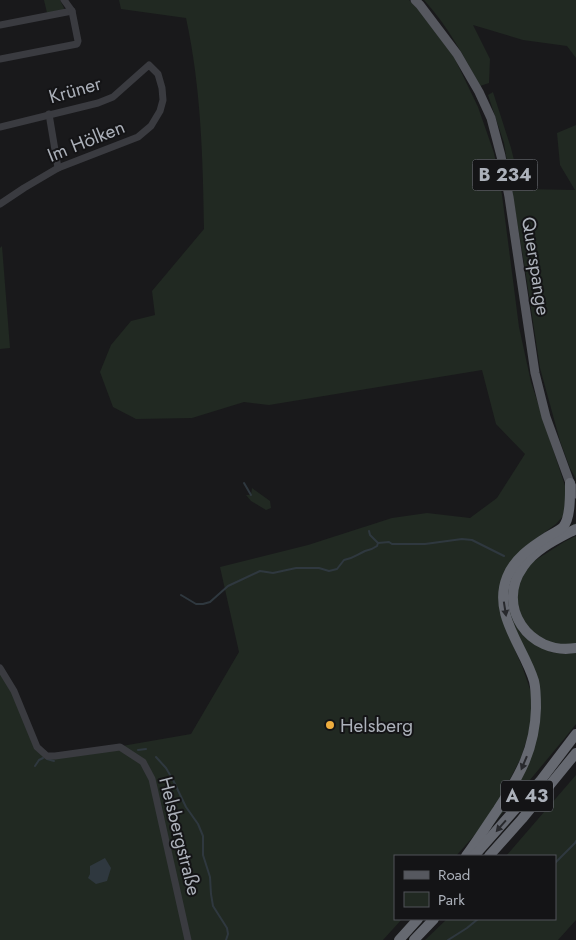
<svg xmlns="http://www.w3.org/2000/svg" width="576" height="940" font-family="Jost,sans-serif">
<style>
.green{fill:#212922}
.water{fill:#2f383f}
.lines{fill:none;stroke-linecap:round;stroke-linejoin:round}
.stream{stroke:#2f383f;stroke-width:2}
.minor{stroke:#3a3b40;stroke-width:7}
.major{stroke:#56585f;stroke-width:9}
.highway{stroke:#666971;stroke-width:10}
.oneway{fill:#28292d}
.poi-dot{fill:#eead3e;stroke:#141416;stroke-width:2}
.labels{text-anchor:middle;dominant-baseline:central;stroke-width:4;stroke-linejoin:round;paint-order:stroke}
.shield{fill:#141416;stroke:#7e8289;stroke-width:1}
.shield-label{font-size:18px;font-weight:bold;fill:#acb1ba}
.street-label{font-size:19px;fill:#acb1ba;stroke:#141416}
.poi-label{font-size:19px;fill:#acb1ba;stroke:#141416;text-anchor:start}
</style>
<rect width="100%" height="100%" fill="#19191b"/>
<g class="green">
<path d="M44,0H60L64,8L63,12L47,13Z"/>
<path d="M119,0H409L418,9L454,57L478,107L494,153L502,195L519,327L531,382L566,489L564,515L556,524L526,546L504,573L511,641L522,666L531,692V725L521,758L501,796L479,830L456,856H395V919H402L383,940H190L144,761L122,746L191,734L239,652L220,567L308,545L392,518L427,513L470,518L497,498L525,454L496,424L482,370L269,405L244,402L192,418L136,419L113,407L100,372L111,345L131,321L155,315L152,291L204,229C203,158 201,87 186,18L121,9Z"/>
<path d="M424,0H576V58L567,46L523,40L473,25L490,59L489,83L480,86C464,56 447,25 424,0Z"/>
<path d="M493,92L511,148L521,189L575,190L560,165L557,133L576,125V479L570,468L560,441L540,368L525,269L504,143L488,95Z"/>
<path d="M2,246L10,348L0,349V248Z"/>
<path d="M252,488L270,501L271,508L266,510L251,501L246,495H251Z"/>
<path d="M576,523V526C557,536 536,546 522,563C504,586 504,622 529,640C535,645 542,648 549,650L550,652L566,654L576,652V724L564,739L490,828C510,797 530,765 536,728C537,722 538,715 538,709C538,690 534,671 525,654C520,643 514,633 510,623C491,568 536,544 576,523Z"/>
<path d="M576,536V645L558,646L534,634L522,619L517,601V589L521,578L531,563L564,542Z"/>
<path d="M0,673L11,691L43,756L120,749L142,763L151,780L187,940H0Z"/>
<path d="M576,775V920L558,940H425L447,919H555V856H506Z"/>
</g>
<path class="water" d="M105,858L111,868L107,881L96,884L88,878L90,874V866Z"/>
<g class="lines">
<g class="stream">
<path d="M244,483L251,495"/>
<path d="M369,531L370,535L378,543"/>
<path d="M181,595L196,604H203L210,602L228,586L260,571L273,573L296,568H319L329,571L337,569L344,560C354,558 356,555 365,551C370,550 373,549 377,546L378,543L389,542L392,544H425L462,539L472,540L504,556"/>
<path d="M138,750L146,749"/>
<path d="M156,757L166,768L173,780L186,807L198,824L203,836V855L210,877L211,894L213,906L227,928L228,934L226,940"/>
<path d="M47,759L54,761"/>
<path d="M35,766L39,760L43,758"/>
<path d="M555,863L575,843L576,841"/>
<path d="M448,940L467,928L478,919"/>
</g>
<g class="minor">
<path d="M0,25L72,11"/>
<path d="M0,59L77,44L78,41L72,11L64,0"/>
<path d="M49,114L58,168"/>
<path d="M0,127L98,103L113,97L149,65L158,74L162,88L163,100L160,111L151,126L138,137L58,168L24,188L0,204"/>
<path d="M0,668L14,691L37,747L47,756H55L120,747L143,762L152,779L188,940"/>
</g>
<path class="major" d="M415,0L420,5L457,54L479,92L491,118L501,156L509,197L535,373L546,417L570,483L576,494"/>
<g class="highway">
<path d="M576,529C557,539 535,549 523,567C495,606 529,656 576,648"/>
<path d="M466,856C477,841 487,825 498,809C520,775 535,749 536,708C536,699 536,689 534,681C524,647 492,615 507,577C514,559 531,547 547,537C551,534 559,531 563,527C571,518 570,495 570,483"/>
<path d="M474,856L541,780L576,734"/>
<path d="M489,856L522,819L576,753"/>
<path d="M399,940L418,919"/>
<path d="M414,940L434,919"/>
</g>
</g>
<defs><path id="oneway-solid" d="M-6-.8H1V-3.2L6.5 0L1 3.2V.8H-6Z" transform="scale(1.25)"/></defs>
<g class="oneway">
<use href="#oneway-solid" transform="translate(505 609) rotate(81)"/>
<use href="#oneway-solid" transform="translate(524 763) rotate(113)"/>
<use href="#oneway-solid" transform="translate(501 826) rotate(131)"/>
</g>
<circle class="poi-dot" cx="330" cy="725" r="5"/>
<g class="labels">
<g class="shield">
<rect x="472.5" y="159.5" width="65" height="31" rx="4"/>
<rect x="501" y="780.5" width="52" height="31" rx="4"/>
</g>
<g class="shield-label">
<text x="505" y="175">B 234</text>
<text x="527" y="796">A 43</text>
</g>
<g class="street-label">
<text transform="translate(75 90) rotate(-16)">Krüner</text>
<text transform="translate(86 141) rotate(-22)">Im Hölken</text>
<text transform="translate(536 266) rotate(81)">Querspange</text>
<text transform="translate(180 836) rotate(76)">Helsbergstraße</text>
</g>
<g class="poi-label">
<text x="340" y="725">Helsberg</text>
</g>
</g>
<rect x="394" y="855" width="162" height="65" fill="#141416" stroke="#515358"/>
<rect x="404" y="871" width="25" height="8" fill="#56585f" stroke="#515358"/>
<text x="438" y="880" font-size="15" fill="#acb1ba">Road</text>
<rect x="404" y="892" width="25" height="15" fill="#212922" stroke="#515358"/>
<text x="438" y="905" font-size="15" fill="#acb1ba">Park</text>
</svg>
